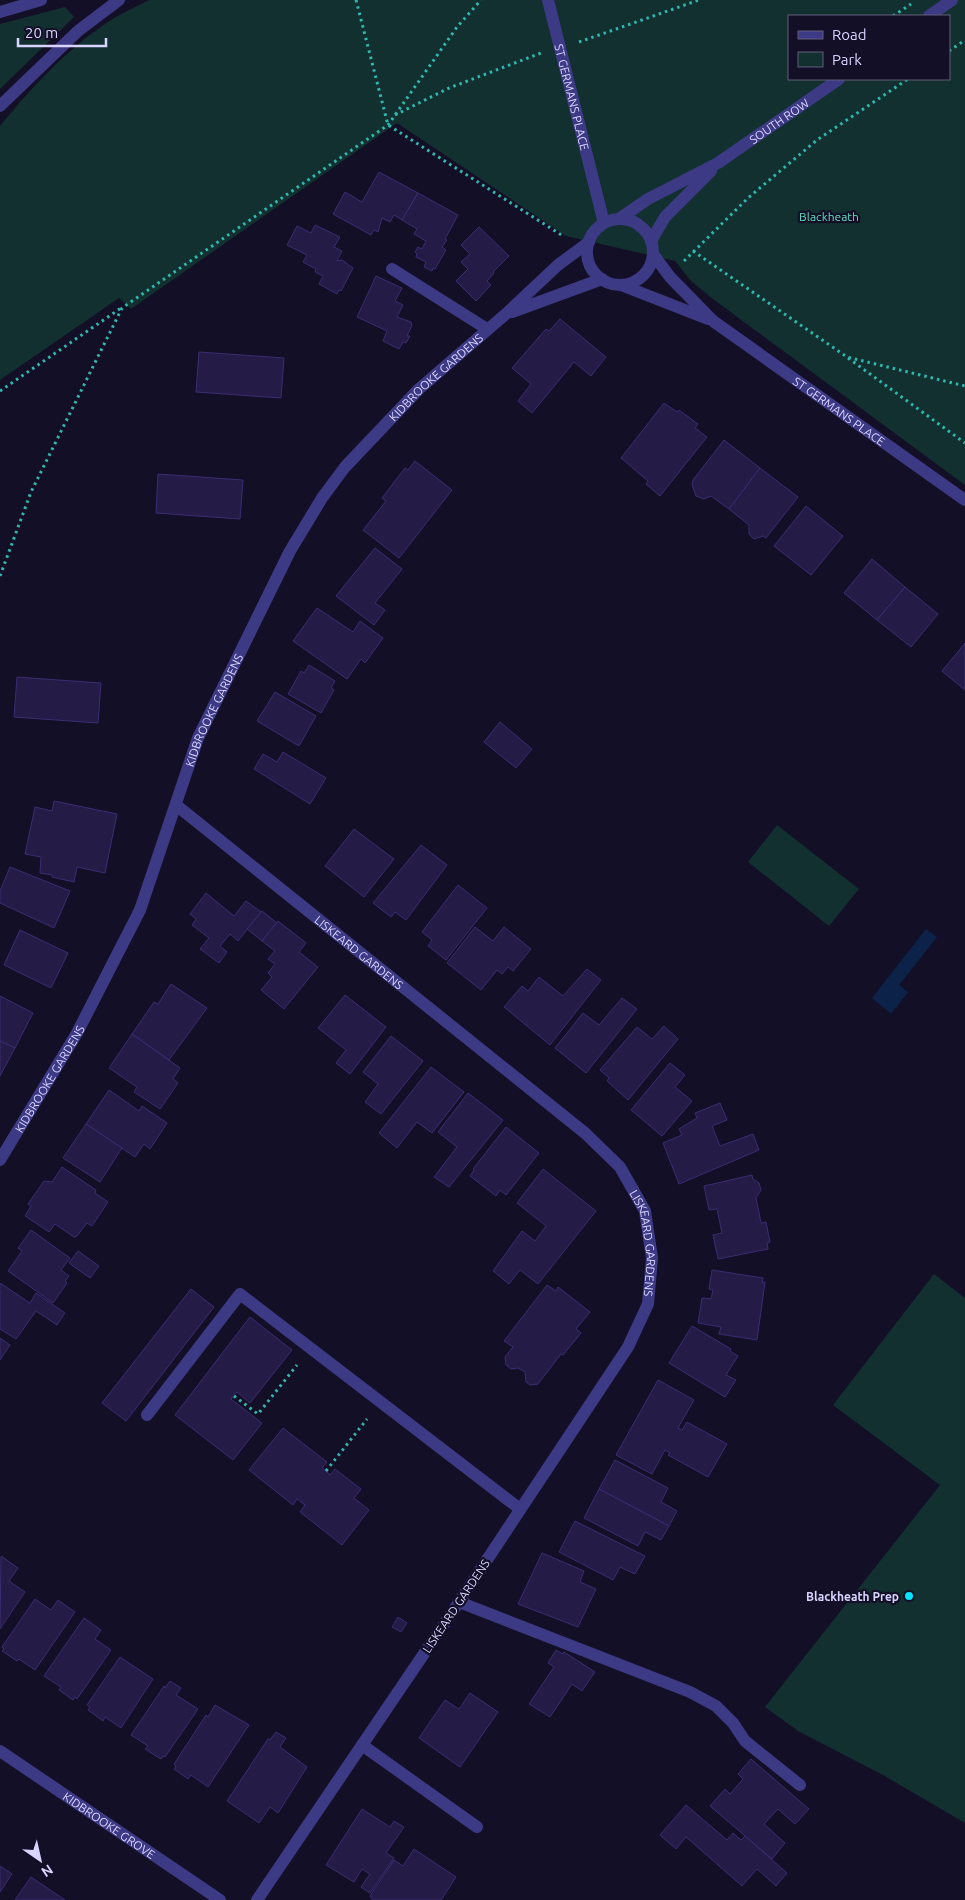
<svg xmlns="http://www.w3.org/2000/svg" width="965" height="1900" font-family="Ubuntu,sans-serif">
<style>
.green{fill:#12302f;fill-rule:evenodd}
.water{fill:#0c2248}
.building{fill:#241b47;stroke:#3b2d73}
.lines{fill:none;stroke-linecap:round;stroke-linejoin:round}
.path{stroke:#2fb8b0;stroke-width:3;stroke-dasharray:2.5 4;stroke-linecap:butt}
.minor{stroke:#3d3a85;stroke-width:12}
.poi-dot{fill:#00e5ff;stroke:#130f26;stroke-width:2}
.labels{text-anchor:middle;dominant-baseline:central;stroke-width:4.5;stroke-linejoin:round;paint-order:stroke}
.street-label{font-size:12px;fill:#d9d4ff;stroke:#130f26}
.park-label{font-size:12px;fill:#5fe0c0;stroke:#130f26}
.poi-label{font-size:12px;font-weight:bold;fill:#d9d4ff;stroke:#130f26;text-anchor:end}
</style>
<rect width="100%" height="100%" fill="#130f26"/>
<g class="green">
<path d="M149,0H965V485L713,299L691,281L675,261L566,236L397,123L131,309L119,298L0,380V126C31,88 67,49 108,22C121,13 136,7 149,0ZM789,16H949V79H789Z"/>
<path d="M65,7L74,17L0,89V24Z"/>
<path d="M777,825L859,889L829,926L748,862Z"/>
<path d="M934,1274L965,1298V1823L883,1775L798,1731L765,1707L940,1485L833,1405Z"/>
</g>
<path class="water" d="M926,929L937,937L899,985L908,992L891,1014L872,998Z"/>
<g class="building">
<path d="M379,172L418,193L402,220L394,215L390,222L382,218L378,232L374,230L371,235L333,214L345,192L362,202Z"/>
<path d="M418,193L458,215L445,239L447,240L442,247L446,250L435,269L433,268L432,271L424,267L426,262L416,257L417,254L415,252L418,247L422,249L426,241L414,234L417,229L402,220Z"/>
<path d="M315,225L340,237L334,247L342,251L337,261L342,260L353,268L341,291L339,290L337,294L319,284L323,276L315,272L316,269L303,262L307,255L287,245L297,226L311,233Z"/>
<path d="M479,227L509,256L493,272L494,273L487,281L491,285L476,301L456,281L468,269L461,262L470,254L461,245Z"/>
<path d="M376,276L402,288L395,301L403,305L397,317L411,322L412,325L407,336H410L406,343L403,342L399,349L383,341L387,331L357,317Z"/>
<path d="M560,319L606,357L591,376L574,362L532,413L518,401L531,384L512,368L546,329L549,331Z"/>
<path d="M199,352L284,358L281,398L196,392Z"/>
<path d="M664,403L677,412L679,410L698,424L695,428L707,437L660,496L646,484L648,481L621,458Z"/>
<path d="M724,440L760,468L729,509L711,496L704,499L696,496L692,485L693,480Z"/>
<path d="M415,461L452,490L399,558L363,530L386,501L382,498L405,468L408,470Z"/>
<path d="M760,468L798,497L766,538L763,536L754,539L749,534V525L729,509Z"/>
<path d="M158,474L243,480L240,519L156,513Z"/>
<path d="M806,506L843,536L811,575L774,546Z"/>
<path d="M375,548L402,569L375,603L385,610L374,625L336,596Z"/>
<path d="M872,559L905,587L877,620L844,593Z"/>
<path d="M905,587L938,614L911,647L877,620Z"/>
<path d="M317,608L353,632L360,621L383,638L365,663L361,659L347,679L293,641Z"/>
<path d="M965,643V690L942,671Z"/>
<path d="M309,665L335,681L331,688L334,690L321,713L288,694L301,671L304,673Z"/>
<path d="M17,677L101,683L98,723L14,717Z"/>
<path d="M275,692L316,716L299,746L257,721Z"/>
<path d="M500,722L532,749L516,768L484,742Z"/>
<path d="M283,752L326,778L310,804L254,769L263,754L277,762Z"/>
<path d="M54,801L117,814L105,873L77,867L74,882L52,877V875L40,873L41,857L25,854L35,807L52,811Z"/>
<path d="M354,829L394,859L364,897L325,866Z"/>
<path d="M421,845L447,865L406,920L395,912L391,917L373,903Z"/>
<path d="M10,867L70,891L54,928L0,903V891Z"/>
<path d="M458,885L487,908L446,960L428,946L432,940L422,932Z"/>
<path d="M206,893L234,916L246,901L261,912L238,941L230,934L220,946L227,952L219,963L200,949L209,938L192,925L196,919L190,914Z"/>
<path d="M262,911L277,923L262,941L247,929Z"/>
<path d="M278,921L306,943L299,952L318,967L284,1009L261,990L272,977L268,973L275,964L268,959L275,951L262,941Z"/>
<path d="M475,927L493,941L504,927L531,949L513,971L508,967L502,974L497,970L481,990L447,963Z"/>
<path d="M20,930L68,953L51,988L4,965Z"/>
<path d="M587,969L601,980L550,1045L504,1007L522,986L528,991L539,977L563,996Z"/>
<path d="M171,984L207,1008L169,1060L132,1034L154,1002L158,1004Z"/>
<path d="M345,995L386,1027L350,1074L336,1063L346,1050L318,1028Z"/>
<path d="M0,996L33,1013L15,1048L0,1041Z"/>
<path d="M622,998L637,1009L586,1073L555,1048L583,1013L599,1025Z"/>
<path d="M664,1026L678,1039L628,1100L607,1081L609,1078L600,1070L637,1027L652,1039Z"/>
<path d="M132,1034L180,1068L173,1079L178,1083L160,1109L134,1092L137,1087L109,1068Z"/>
<path d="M391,1036L423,1061L381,1114L365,1102L378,1084L363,1072Z"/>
<path d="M0,1041L15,1048L0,1076Z"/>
<path d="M670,1063L685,1075L675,1087L692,1101L662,1136L631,1110Z"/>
<path d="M431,1067L464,1092L432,1133L417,1122L397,1148L379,1133Z"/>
<path d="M109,1090L139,1111L142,1106L167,1123L150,1149L144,1144L135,1157L86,1124Z"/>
<path d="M468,1093L503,1120L449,1187L434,1177L457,1147L438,1132Z"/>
<path d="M720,1103L727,1120L712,1126L720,1146L753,1134L759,1150L679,1184L663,1143L682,1135L679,1129L697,1118L695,1113Z"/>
<path d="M86,1124L122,1148L100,1182L63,1158Z"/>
<path d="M506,1127L539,1153L506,1195L500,1190L496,1196L470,1176L474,1170L473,1169Z"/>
<path d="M62,1167L96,1190L95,1193L108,1202L92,1226L87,1223L77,1236L74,1237L55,1224L49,1232L25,1216L31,1206L28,1204L44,1181L52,1182Z"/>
<path d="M543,1169L596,1211L538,1284L520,1270L509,1284L493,1271L522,1231L535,1241L546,1226L517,1203Z"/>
<path d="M752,1175L753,1179L759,1183L761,1190L756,1198L761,1223L766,1222L770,1242L767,1243L768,1249L718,1259L713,1235L722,1233L717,1209L709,1210L704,1186Z"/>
<path d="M31,1230L70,1258L61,1270L69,1276L65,1281L67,1283L53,1303L8,1271L22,1251L18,1248Z"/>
<path d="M78,1251L99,1266L90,1278L69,1263Z"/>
<path d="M712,1270L763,1278L762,1282H765L757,1340L719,1334L721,1327L698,1323L702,1298L711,1299L713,1290L709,1289Z"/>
<path d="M0,1283L30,1303L36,1293L65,1313L57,1325L36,1311L16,1339L0,1329Z"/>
<path d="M547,1285L556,1291L558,1287L590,1312L576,1329L581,1333L563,1355L561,1354L538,1384L530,1385L526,1382L525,1372L518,1368L511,1369L506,1365L505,1357L513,1347L504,1341Z"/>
<path d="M191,1289L214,1307L126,1421L102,1403Z"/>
<path d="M250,1317L292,1350L250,1403L237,1392L231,1399L262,1423L233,1460L175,1415Z"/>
<path d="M692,1326L731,1349L730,1351L738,1356L726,1375L736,1380L725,1397L669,1363Z"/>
<path d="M0,1338L10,1345L0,1360Z"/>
<path d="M658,1380L694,1400L678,1428L682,1430L687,1422L727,1444L708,1477L668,1455L670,1453L665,1450L652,1474L616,1455Z"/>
<path d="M283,1428L327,1462L322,1468L326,1471L330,1475L335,1469L361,1489L354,1498L369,1510L342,1545L300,1512L305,1505L297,1499L293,1505L249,1470Z"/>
<path d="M615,1460L668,1488L661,1502L677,1511L669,1526L599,1489Z"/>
<path d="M599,1489L669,1526L661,1540L645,1532L638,1546L584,1518Z"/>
<path d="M575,1521L645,1556L635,1574L620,1567L613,1580L559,1552Z"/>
<path d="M542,1553L584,1571L580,1582L596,1589L578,1627L518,1604Z"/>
<path d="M1,1556L18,1568L9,1581L25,1592L0,1629Z"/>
<path d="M35,1599L51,1610L58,1600L75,1612L35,1670L19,1659L17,1661L2,1651L4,1649L2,1647Z"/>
<path d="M398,1617L407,1623L401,1632L392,1627Z"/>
<path d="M84,1618L101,1630L95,1639L111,1650L77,1699L75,1697L73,1700L59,1690L61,1687L44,1676Z"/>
<path d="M556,1650L563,1654L564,1652L595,1672L582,1691L572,1684L550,1717L529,1704L554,1667L548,1663Z"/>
<path d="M120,1657L153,1679L121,1728L105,1717L103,1721L88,1710L90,1707L87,1705Z"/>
<path d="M170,1681L181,1688L176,1695L198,1709L165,1757L163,1756L161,1759L145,1749L148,1746L131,1735L164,1686L165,1688Z"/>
<path d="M470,1693L498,1712L460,1767L419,1738L445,1700L459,1709Z"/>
<path d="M215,1705L249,1725L208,1787L191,1775L188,1779L174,1769L176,1766L174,1764L206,1715L208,1717Z"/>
<path d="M276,1732L286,1738L280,1747L307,1767L278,1813L270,1807L259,1823L227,1801L268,1739L270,1740Z"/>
<path d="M751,1759L809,1809L795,1824L778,1809L764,1824L785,1843L772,1859L710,1806L725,1789L730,1794L743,1779L738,1774Z"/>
<path d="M686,1805L727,1840L733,1833L741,1840L745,1836L787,1873L776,1886L757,1869L742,1886L686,1837L676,1849L660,1835Z"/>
<path d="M362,1809L390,1827L394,1821L404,1827L386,1853L394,1858L370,1893L361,1887L370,1874L362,1869L354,1882L326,1865Z"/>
<path d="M414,1849L456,1877L441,1900H373L370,1896L394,1860L403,1866Z"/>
<path d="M0,1866L12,1874L0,1892Z"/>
<path d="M31,1877L65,1900H15Z"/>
</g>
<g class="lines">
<g class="path">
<path d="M356,0L388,125L563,236"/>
<path d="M893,16L911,4"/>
<path d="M579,42L699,0"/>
<path d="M949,51L965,40"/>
<path d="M395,115L449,88L541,53"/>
<path d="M693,251L847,357L965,386"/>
<path d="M684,261L748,198L817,140L908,79"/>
<path d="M848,358L965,443"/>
<path d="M0,391L121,308"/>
<path d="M0,576L31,492L122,308L388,125L457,27L481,0"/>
<path d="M234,1396L258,1414L297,1365"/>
<path d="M326,1471L367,1419"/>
</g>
<g class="minor">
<path id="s1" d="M548,0L604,223"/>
<path d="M0,12L41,0"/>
<path d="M929,16L952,0"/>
<path d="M0,106L78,31L119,0"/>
<path id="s2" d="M619,219L648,199L718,163L839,79"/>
<circle cx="620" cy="252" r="33"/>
<path d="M651,241L665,217L711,171"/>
<path id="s3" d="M653,254L670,277L713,321L965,500"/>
<path d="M392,269L487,329"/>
<path d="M621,285L708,319"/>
<path d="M512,312L602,279"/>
<path id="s4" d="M176,805L585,1133L620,1167L645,1211L652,1258L648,1304L628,1347L459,1602L257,1900"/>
<path id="s5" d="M0,1160L77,1033L140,910L198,738L290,551L322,498L345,467L419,389L507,313L558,265L589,242"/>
<path d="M147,1415L240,1294L520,1509"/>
<path d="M459,1602L690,1692L716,1706L733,1723L745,1741L800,1785"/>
<path d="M362,1745L477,1827"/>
<path id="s6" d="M0,1751L220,1900"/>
</g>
</g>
<circle class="poi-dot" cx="909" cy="1596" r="5"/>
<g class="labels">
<g class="street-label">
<text stroke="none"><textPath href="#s1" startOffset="100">ST GERMANS PLACE</textPath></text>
<text stroke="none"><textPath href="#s2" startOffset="188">SOUTH ROW</textPath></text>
<text stroke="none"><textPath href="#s5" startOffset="905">KIDBROOKE GARDENS</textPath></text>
<text stroke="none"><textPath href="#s3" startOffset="245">ST GERMANS PLACE</textPath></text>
<text stroke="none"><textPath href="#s5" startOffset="500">KIDBROOKE GARDENS</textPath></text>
<text stroke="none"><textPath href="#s4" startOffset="235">LISKEARD GARDENS</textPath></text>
<text stroke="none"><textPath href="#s5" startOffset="95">KIDBROOKE GARDENS</textPath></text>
<text stroke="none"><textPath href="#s4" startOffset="655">LISKEARD GARDENS</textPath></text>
<text transform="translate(456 1606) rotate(-56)">LISKEARD GARDENS</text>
<text stroke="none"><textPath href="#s6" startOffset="132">KIDBROOKE GROVE</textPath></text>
</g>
<g class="park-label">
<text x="829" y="216">Blackheath</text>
</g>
<g class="poi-label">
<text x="899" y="1596">Blackheath Prep</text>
</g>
</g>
<rect x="788" y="15" width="162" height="65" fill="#130f26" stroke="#625e7d"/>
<rect x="798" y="31" width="25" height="8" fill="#3d3a85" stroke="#625e7d"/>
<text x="832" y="40" font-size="15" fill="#d9d4ff">Road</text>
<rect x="798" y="52" width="25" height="15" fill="#12302f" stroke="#625e7d"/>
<text x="832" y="65" font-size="15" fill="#d9d4ff">Park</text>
<g transform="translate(40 1860) rotate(146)" stroke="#130f26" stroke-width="4" paint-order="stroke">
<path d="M0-4L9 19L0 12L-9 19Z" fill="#d9d4ff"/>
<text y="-8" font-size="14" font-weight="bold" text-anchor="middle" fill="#d9d4ff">N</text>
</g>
<path d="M18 38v8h88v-8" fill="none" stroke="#d9d4ff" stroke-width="2.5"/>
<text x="25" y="38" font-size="15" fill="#d9d4ff" stroke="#130f26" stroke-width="4" paint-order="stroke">20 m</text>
</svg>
